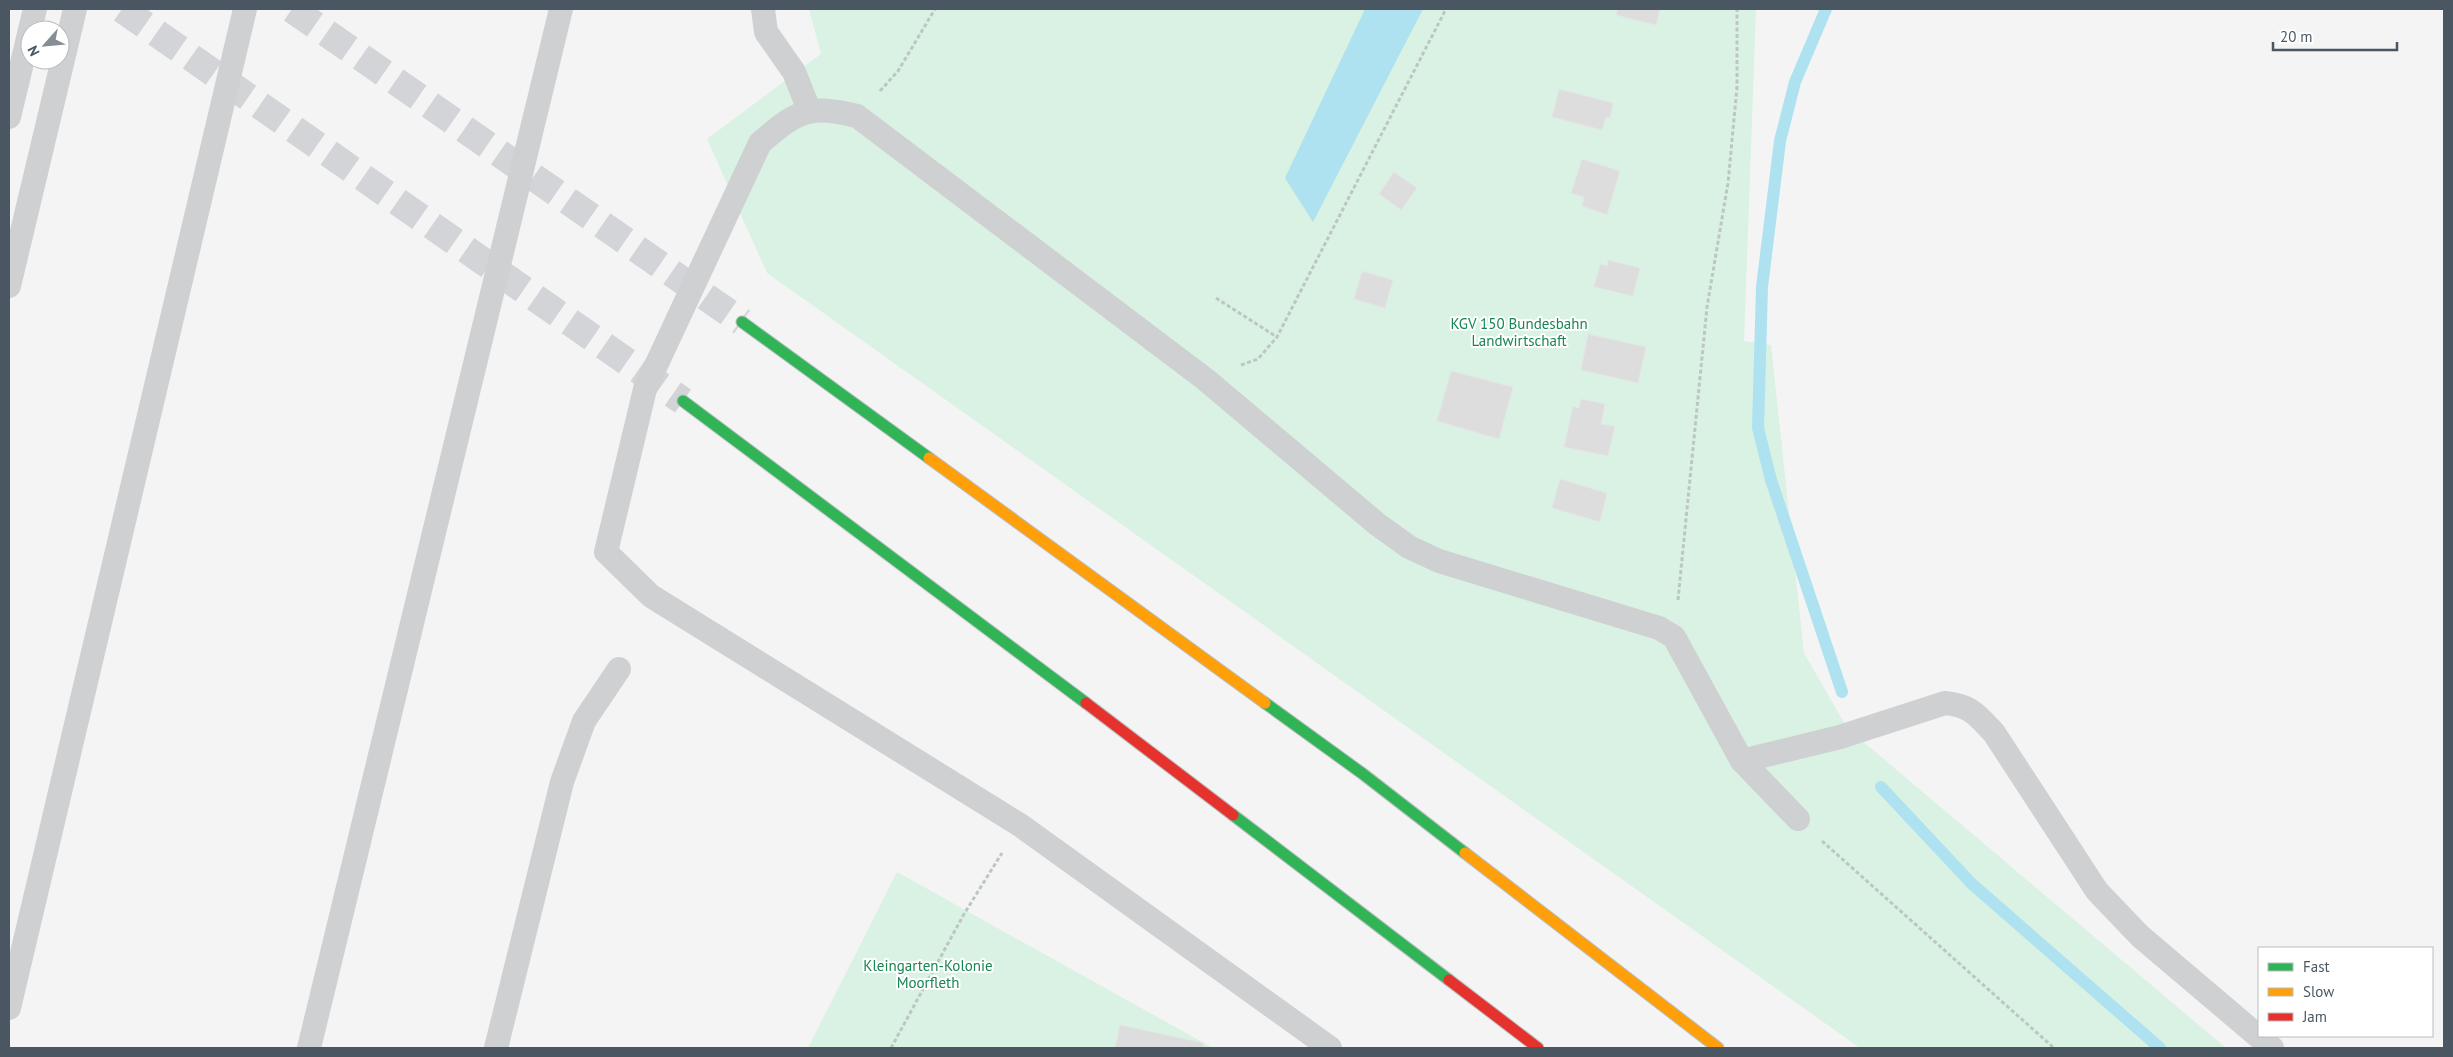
<svg xmlns="http://www.w3.org/2000/svg" width="2453" height="1057" font-family="'PT Sans',sans-serif">
<style>
.green{fill:#d9f2e3}
.water{fill:#aee2f0}
.lines{fill:none;stroke-linecap:round;stroke-linejoin:round}
.stream{stroke:#aee2f0;stroke-width:12}
.building{fill:#ddddde;stroke:#e5e6e7}
.highway-tunnel{stroke:#d2d4d7;stroke-width:28;stroke-dasharray:28 14;stroke-linecap:butt}
.fast-casing{stroke:#b9bec3;stroke-width:13}
.slow-casing{stroke:#b9bec3;stroke-width:13}
.jam-casing{stroke:#b9bec3;stroke-width:13}
.path{stroke:#bcc7c4;stroke-width:3;stroke-dasharray:4 2.5;stroke-linecap:butt}
.lane{stroke:#ced0d2;stroke-width:24}
.fast{stroke:#30b455;stroke-width:11}
.slow{stroke:#ff9f0a;stroke-width:11}
.jam{stroke:#e5322d;stroke-width:11}
.labels{text-anchor:middle;dominant-baseline:central;stroke-width:4;stroke-linejoin:round;paint-order:stroke}
.park-label{font-size:15px;fill:#17864f;stroke:#fff}
</style>
<rect width="100%" height="100%" fill="#f4f4f4"/>
<g class="green">
<path d="M809,9H1756L1744,341L1771,345L1804,653L1847,728L2226,1048H1860L767,273L707,139L821,54Z"/>
<path d="M897,872L1213,1048H808Z"/>
</g>
<path class="water" d="M1365,9H1423L1313,222L1285,178Z"/>
<g class="lines">
<g class="stream">
<path d="M1826,9L1795,82L1780,141L1762,287L1758,428L1771,480L1842,692"/>
<path d="M1881,787L1972,884L2160,1048"/>
</g>
</g>
<g class="building">
<path d="M1618,9H1660L1656,25L1616,15Z"/>
<path d="M1559,89L1613,103L1610,118L1606,117L1602,130L1552,117Z"/>
<path d="M1582,159L1620,171L1607,215L1582,206L1584,197L1571,193Z"/>
<path d="M1394,172L1417,188L1401,210L1379,194Z"/>
<path d="M1608,260L1640,268L1633,296L1594,287L1600,264L1607,266Z"/>
<path d="M1362,271L1393,280L1385,308L1354,299Z"/>
<path d="M1588,334L1646,347L1638,383L1581,370Z"/>
<path d="M1451,371L1513,387L1499,439L1437,421Z"/>
<path d="M1581,399L1605,404L1601,424L1615,426L1608,456L1564,447L1573,406L1579,408Z"/>
<path d="M1560,479L1607,493L1600,522L1552,508Z"/>
<path d="M1120,1025L1204,1043L1203,1048H1115Z"/>
</g>
<g class="lines">
<g class="highway-tunnel">
<path d="M122,9L683,401"/>
<path d="M292,9L742,322"/>
</g>
<g class="fast-casing">
<g id="fast">
<path d="M742,322L929,458"/>
<path d="M683,401L1086,703"/>
<path d="M1265,703L1363,774L1465,853"/>
<path d="M1233,815L1449,980"/>
</g>
</g>
<g class="slow-casing">
<g id="slow">
<path d="M929,458L1265,703"/>
<path d="M1465,853L1718,1048"/>
</g>
</g>
<g class="jam-casing">
<g id="jam">
<path d="M1086,703L1233,815"/>
<path d="M1449,980L1538,1048"/>
</g>
</g>
<g class="path">
<path d="M880,91L898,71L935,9"/>
<path d="M1216,298L1277,337"/>
<path d="M1241,365L1258,359L1277,337L1446,9"/>
<path d="M1678,600L1707,307L1728,183L1737,87V9"/>
<path d="M1822,841L2054,1048"/>
<path d="M891,1048L964,914L1002,853"/>
</g>
<g class="lane">
<path d="M763,9L766,32L794,72L809,110"/>
<path d="M9,117L35,9"/>
<path d="M9,286L75,9"/>
<path d="M1742,761L1840,737L1945,703C1970,705 1977,715 1994,733L2097,891L2140,936L2272,1048"/>
<path d="M9,1008L245,9"/>
<path d="M309,1048L561,9"/>
<path d="M496,1048L562,782L584,721L619,669"/>
<path d="M1330,1048L1020,825L651,596L606,552L645,389L760,143C797,111 809,104 857,116L1205,379L1377,524L1409,547L1439,561L1659,628L1674,637L1742,761L1798,819"/>
</g>
<use href="#fast" class="fast"/>
<use href="#slow" class="slow"/>
<use href="#jam" class="jam"/>
</g>
<g class="labels">
<g class="park-label">
<text x="1519" y="323">KGV 150 Bundesbahn<tspan x="1519" dy="17">Landwirtschaft</tspan></text>
<text x="928" y="965">Kleingarten-Kolonie<tspan x="928" dy="17">Moorfleth</tspan></text>
</g>
</g>
<rect width="2453" height="1057" fill="none" stroke="#4a5661" stroke-width="20"/>
<rect x="2258" y="947" width="175" height="90" fill="#ffffff" stroke="#b7bbc0"/>
<rect x="2268" y="963" width="25" height="8" fill="#30b455" stroke="#b7bbc0"/>
<text x="2303" y="972" font-size="15" fill="#4a5661">Fast</text>
<rect x="2268" y="988" width="25" height="8" fill="#ff9f0a" stroke="#b7bbc0"/>
<text x="2303" y="997" font-size="15" fill="#4a5661">Slow</text>
<rect x="2268" y="1013" width="25" height="8" fill="#e5322d" stroke="#b7bbc0"/>
<text x="2303" y="1022" font-size="15" fill="#4a5661">Jam</text>
<g transform="translate(45 45) rotate(243)"><circle r="24" fill="#ffffff" stroke="#b7bbc0"/>
<path d="M0-4L9 19L0 12L-9 19Z" fill="#868d94"/>
<text y="-8" font-size="14" font-weight="bold" text-anchor="middle" fill="#4a5661">N</text>
</g>
<path d="M2273 42v8h124v-8" fill="none" stroke="#4a5661" stroke-width="2.5"/>
<text x="2280" y="42" font-size="15" fill="#4a5661" stroke="#ffffff" stroke-width="4" paint-order="stroke">20 m</text>
</svg>
